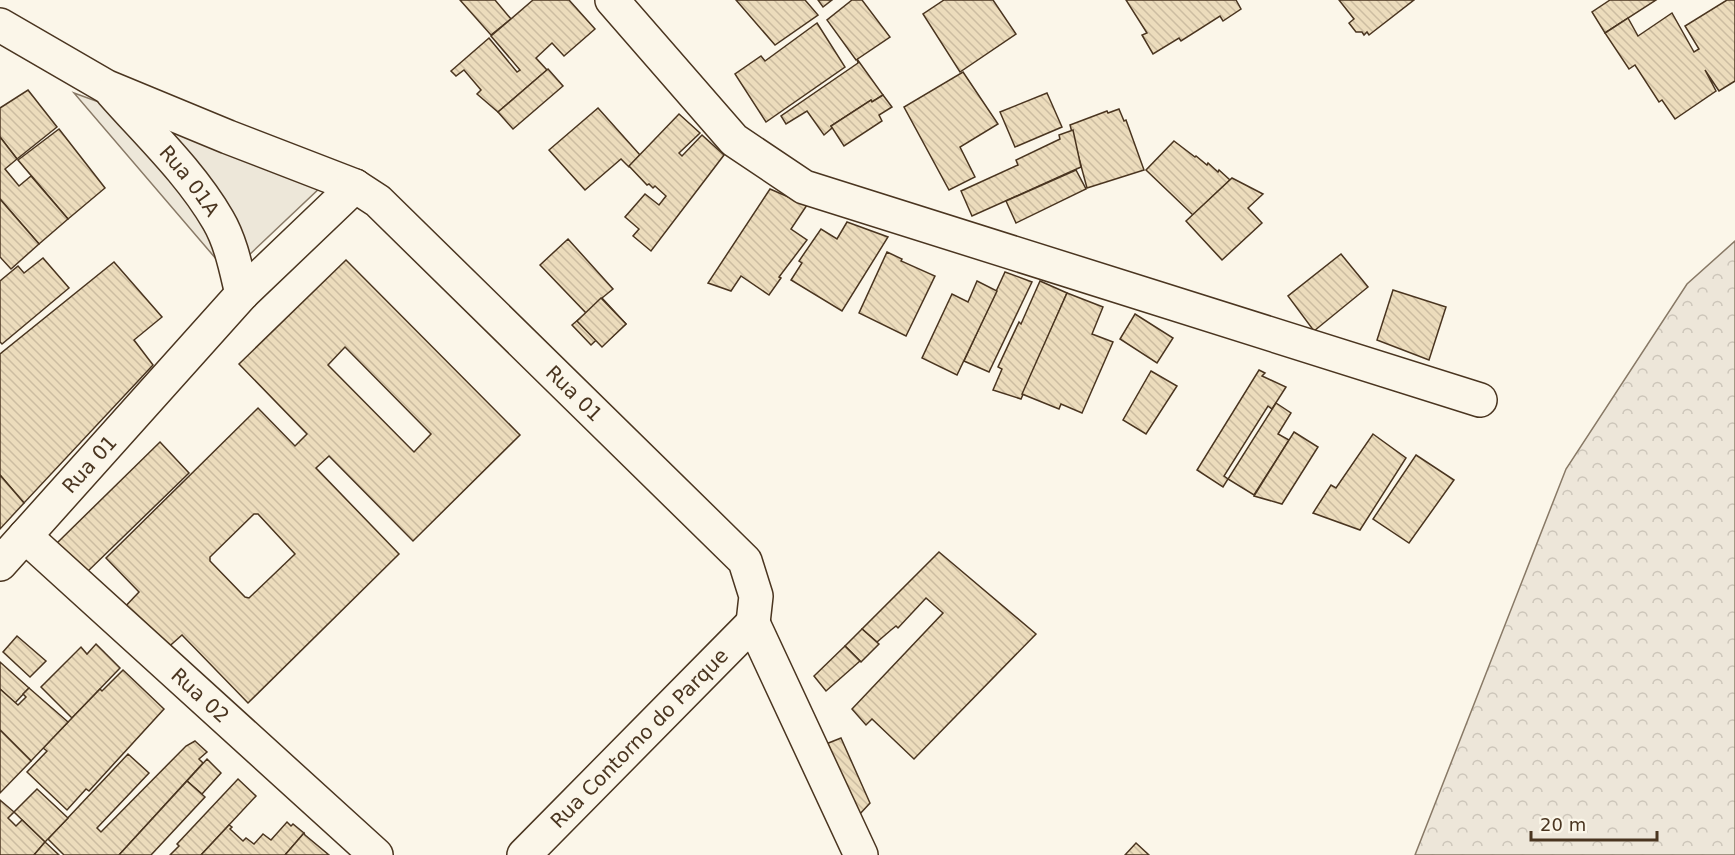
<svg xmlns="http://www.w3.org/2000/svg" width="1735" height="855" font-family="'DejaVu Sans',sans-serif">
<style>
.forest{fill:url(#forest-crowns);stroke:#887966;stroke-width:1.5}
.parking{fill:#ede7d9;stroke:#887966;stroke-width:1.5}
.building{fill:url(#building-back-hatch);stroke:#4a3520;stroke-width:1.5;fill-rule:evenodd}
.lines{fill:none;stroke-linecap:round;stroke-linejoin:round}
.minor-casing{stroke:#4a3520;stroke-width:36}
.minor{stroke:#fbf6e9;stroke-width:33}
.labels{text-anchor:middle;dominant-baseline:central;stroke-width:4.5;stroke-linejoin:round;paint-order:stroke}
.street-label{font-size:20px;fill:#4a3520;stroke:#fbf6e9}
</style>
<defs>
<pattern id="forest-crowns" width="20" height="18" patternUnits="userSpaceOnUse" patternTransform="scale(1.5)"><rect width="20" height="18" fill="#ede6d9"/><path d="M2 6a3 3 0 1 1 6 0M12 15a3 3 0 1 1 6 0" fill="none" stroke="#cdc6ba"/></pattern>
<pattern id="building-back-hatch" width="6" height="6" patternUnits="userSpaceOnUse" patternTransform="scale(1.5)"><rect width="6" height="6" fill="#ecdcbc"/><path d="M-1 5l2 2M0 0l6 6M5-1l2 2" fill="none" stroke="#ccbda1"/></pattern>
</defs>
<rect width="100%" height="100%" fill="#fbf6e9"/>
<path class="forest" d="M1735,241V855H1415L1566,469L1687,284Z"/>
<path class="parking" d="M74,93L324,184L229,274Z"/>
<g class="building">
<path d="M460,0H495L511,19L491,35Z"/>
<path d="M533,0H569L595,29L564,56L552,43L536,58L547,70L498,112L477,94L481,90L464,70L456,76L451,71L489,38L517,72L520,70L491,36Z"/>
<path d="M736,0H805L818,15L775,45Z"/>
<path d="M818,0H832L823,7Z"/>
<path d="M852,0H862L890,37L856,60L827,20Z"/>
<path d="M944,0H993L1016,34L960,72L923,14Z"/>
<path d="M1126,0H1236L1241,9L1223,21L1220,16L1181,41L1179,38L1153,54L1142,35L1147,33Z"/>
<path d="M1339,0H1414L1369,35L1367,32L1364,35L1362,32H1356L1349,23L1354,19Z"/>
<path d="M1610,0H1656L1605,33L1592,12Z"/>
<path d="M1727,0H1735V81L1719,91L1705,70L1716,91L1675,119L1662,100L1659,102L1635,65L1629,69L1605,33L1628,18L1638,36L1672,13L1694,52L1699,49L1685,26Z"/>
<path d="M817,23L845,67L766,122L735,74L761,56L765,61Z"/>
<path d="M857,59L883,95L872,102L871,100L831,126L832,128L824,135L807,111L786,124L781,116L858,63Z"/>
<path d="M548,69L563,86L513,129L498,112Z"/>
<path d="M963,72L998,124L960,147L975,177L949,190L904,107Z"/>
<path d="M28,90L57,127L17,159L0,137V108Z"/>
<path d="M1047,93L1062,127L1015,147L1000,112Z"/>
<path d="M883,95L892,107L879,115L882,121L844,146L831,126L871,100L872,102Z"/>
<path d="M598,108L640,155L629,167L621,159L585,190L549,150Z"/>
<path d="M1119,109L1124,121L1126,120L1144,170L1087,188L1070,125L1107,111L1108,113Z"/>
<path d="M679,114L700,133L679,153L682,156L702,135L724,155L651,251L633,236L639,229L625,217L645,194L659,205L666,196L655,186L653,188L649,184L647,185L629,166Z"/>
<path d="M59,129L105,188L68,219L18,160Z"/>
<path d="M1073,130L1081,167L972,216L961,191L1018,165L1016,160L1060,139L1059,135Z"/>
<path d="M0,137L17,159L5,169L19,186L31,176L68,219L39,244L0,199Z"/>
<path d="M1174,141L1195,157L1196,156L1207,165L1208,163L1218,172L1219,170L1230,180L1193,215L1146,170Z"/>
<path d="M1076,170L1086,189L1016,223L1006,201Z"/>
<path d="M1232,178L1263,194L1248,208L1262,223L1222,260L1186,221Z"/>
<path d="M770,189L807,205L791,229L807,240L779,277L781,278L769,295L741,276L731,291L708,283Z"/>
<path d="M0,199L39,244L11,269L0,257Z"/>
<path d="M847,222L888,237L842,311L791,280L802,263L799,261L821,229L837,239Z"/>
<path d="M568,239L613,289L602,298L626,324L612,337L606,331L591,345L572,325L586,313L540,265Z"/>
<path d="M887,252L902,259L901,261L935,276L906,336L859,313Z"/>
<path d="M1341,254L1368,287L1314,331L1288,296Z"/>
<path d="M43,258L69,288L2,344L0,342V281L18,266L24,273Z"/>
<path d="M346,260L520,435L413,541L329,456L316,468L399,554L248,703L182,635L164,651L121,611L139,592L106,558L258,408L295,446L307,434L239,364ZM345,347L431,434L414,452L328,365ZM254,514H258L295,554L249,598L245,597L210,561V557Z"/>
<path d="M114,262L162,317L134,340L153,365L24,503L0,475V354Z"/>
<path d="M1005,272L1032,282L989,372L964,361Z"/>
<path d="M977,281L997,291L957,375L922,358L952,294L968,302Z"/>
<path d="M1040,281L1067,293L1021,399L993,390L1002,369L998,367L1019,322L1021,324Z"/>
<path d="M1393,290L1446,307L1429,360L1377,340Z"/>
<path d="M1067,293L1103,307L1092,334L1113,342L1082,413L1061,404L1059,409L1022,394Z"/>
<path d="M601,298L626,324L602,347L577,321Z"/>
<path d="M1135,314L1173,338L1157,363L1120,339Z"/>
<path d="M1259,370L1265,373L1262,376L1286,387L1272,409L1268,406L1224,476L1228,479L1223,487L1197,470Z"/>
<path d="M1151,371L1177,386L1146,434L1123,420Z"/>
<path d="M1276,403L1291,413L1278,434L1289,440L1254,495L1228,479Z"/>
<path d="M1294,432L1318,447L1282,504L1254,496Z"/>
<path d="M1373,434L1406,458L1360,530L1313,513L1331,485L1336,488Z"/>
<path d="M160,442L189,473L85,574L57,543Z"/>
<path d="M1416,455L1454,480L1409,543L1373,519Z"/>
<path d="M0,475L24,503L0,529Z"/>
<path d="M939,552L1036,634L914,759L872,719L866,725L852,709L943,613L926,598L898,628L896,626L891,630L877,642L862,629Z"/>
<path d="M862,629L879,644L861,662L845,646Z"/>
<path d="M17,636L46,661L30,677L3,652Z"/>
<path d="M96,644L120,668L72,718L41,687L81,647L87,654Z"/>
<path d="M845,646L860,661L826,691L814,676Z"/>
<path d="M0,662L29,688L15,703L0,689Z"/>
<path d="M123,670L164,709L89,791L86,789L67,810L27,772L47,751L43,748L100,689L102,691Z"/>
<path d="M29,688L68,722L31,761L0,730V689L18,705L26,697L23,694Z"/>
<path d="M0,730L31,761L0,793Z"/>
<path d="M841,738L870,803L859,815L826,744Z"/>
<path d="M195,741L207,752L199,759L203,763L119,855H64L48,839L128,754L149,773L97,828L101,832L186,746Z"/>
<path d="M207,759L221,773L202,794L187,781Z"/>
<path d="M238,779L256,796L201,855H170L179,846L177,844Z"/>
<path d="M187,781L205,797L151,855H119Z"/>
<path d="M37,789L68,818L45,842L14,812Z"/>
<path d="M0,800L14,812L8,818L16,826L22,820L45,842L34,855H0Z"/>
<path d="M287,822L291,826L293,824L304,833L285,855H201L229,825L232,827L230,829L243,841L246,838L254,844L263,834L271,840Z"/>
<path d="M304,833L305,835L329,855H285Z"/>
<path d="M45,842L59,855H34Z"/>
<path d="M1136,843L1149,855H1125Z"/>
</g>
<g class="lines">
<g class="minor-casing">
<g id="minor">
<path d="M612,0L734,140L804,187L1480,400"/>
<path id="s1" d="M0,25L107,87L228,137L355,186L378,201L745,561L756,596L753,623"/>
<path id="s2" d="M112,92C148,133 190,172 218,220C231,242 236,269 242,294"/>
<path id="s3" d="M25,536L376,855"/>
<path id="s4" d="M0,564L242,294L355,186"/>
<path d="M753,623L861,855"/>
<path id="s5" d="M524,855L753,623"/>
</g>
</g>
<use href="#minor" class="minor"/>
</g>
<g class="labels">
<g class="street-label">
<text stroke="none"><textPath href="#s2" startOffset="118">Rua 01A</textPath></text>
<text stroke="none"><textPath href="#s1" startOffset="693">Rua 01</textPath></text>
<text stroke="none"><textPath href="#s4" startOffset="134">Rua 01</textPath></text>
<text stroke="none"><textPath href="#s3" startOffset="237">Rua 02</textPath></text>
<text stroke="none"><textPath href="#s5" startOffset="164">Rua Contorno do Parque</textPath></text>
</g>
</g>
<path d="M1531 831v9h126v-9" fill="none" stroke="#4a3520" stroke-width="3"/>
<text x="1540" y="831" font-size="18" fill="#4a3520" stroke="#fbf6e9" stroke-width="4.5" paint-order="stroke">20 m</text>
</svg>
